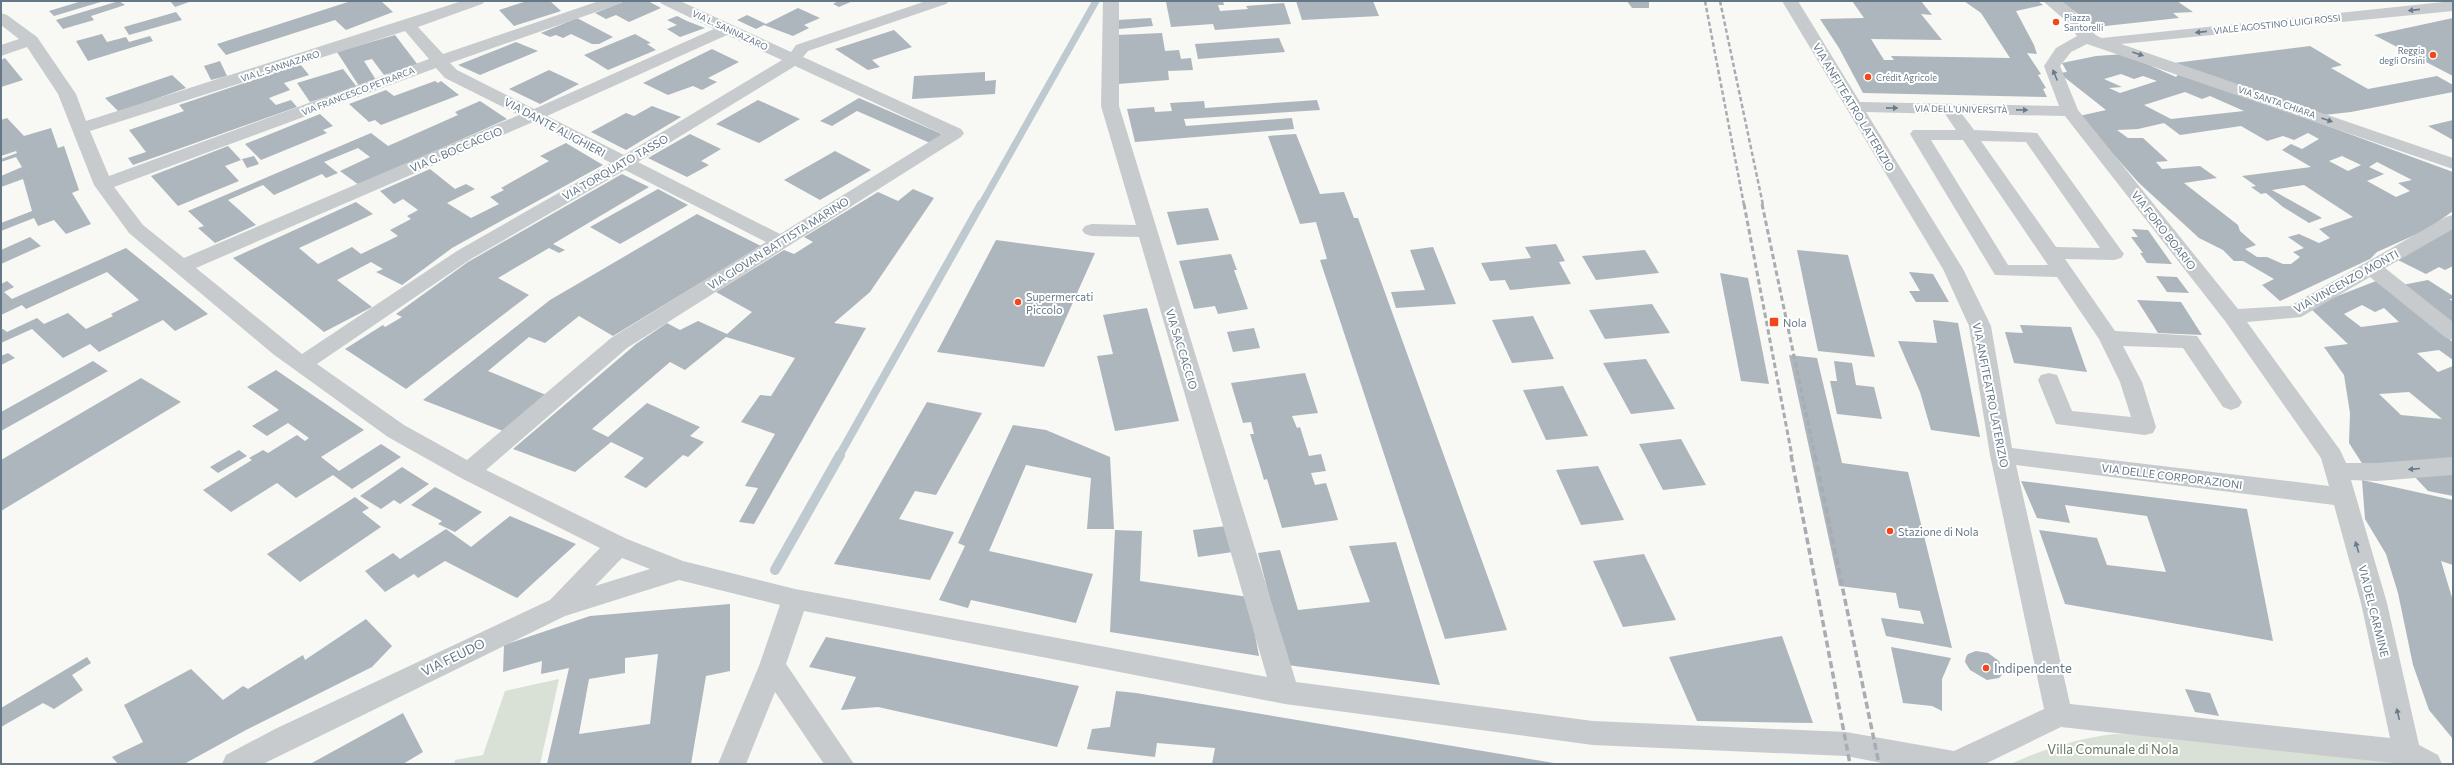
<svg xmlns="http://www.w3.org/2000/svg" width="2454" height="765" font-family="Commissioner,sans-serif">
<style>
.green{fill:#d9e0d5}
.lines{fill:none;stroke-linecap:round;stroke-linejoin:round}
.stream-far2{stroke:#becacf;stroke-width:7}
.stream-far1{stroke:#becacf;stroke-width:8}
.stream{stroke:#becacf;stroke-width:10}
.building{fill:#adb6bc;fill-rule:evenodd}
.minor{fill:#c7cbce;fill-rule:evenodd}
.rail-far2{stroke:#a7adb3;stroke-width:2.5;stroke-dasharray:4.5 2.5;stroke-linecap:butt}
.rail-far1{stroke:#a7adb3;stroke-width:3;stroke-dasharray:5.5 3;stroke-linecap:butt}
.rail{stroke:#a7adb3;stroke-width:3.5;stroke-dasharray:7 3.5;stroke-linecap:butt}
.oneway{fill:#697c8c}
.poi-dot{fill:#f24819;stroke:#fff;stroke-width:1.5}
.labels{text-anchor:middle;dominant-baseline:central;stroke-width:4;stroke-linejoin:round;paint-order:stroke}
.far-poi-label{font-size:9px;fill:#647888;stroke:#fff;text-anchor:start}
.far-street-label{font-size:9px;fill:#647888;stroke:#fff}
.street-label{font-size:11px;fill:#647888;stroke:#fff}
.poi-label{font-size:11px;fill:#647888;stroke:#fff;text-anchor:start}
.near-street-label{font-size:13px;fill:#647888;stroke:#fff}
.near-poi-label{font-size:13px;fill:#647888;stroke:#fff;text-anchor:start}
.near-park-label{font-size:13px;fill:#65795f;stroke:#fff}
</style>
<rect width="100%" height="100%" fill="#f8f8f4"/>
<g class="green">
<path d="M559,679L540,764H454L455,760L483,755L505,691Z"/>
<path d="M2114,734L2166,735L2402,764H2011C2045,748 2077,739 2114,734Z"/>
</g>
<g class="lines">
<path class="stream-far2" d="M981,205L1096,1"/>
<path class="stream-far1" d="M839,456L981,204"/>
<path class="stream" d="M775,570L840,455"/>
</g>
<g class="building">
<path d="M82,1H104L54,16L49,11Z"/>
<path d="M119,1L125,5L91,16L94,20L63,29L56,20Z"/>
<path d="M170,1H192L175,7Z"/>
<path d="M351,1H381L393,12L346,30L335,20L226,55L217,44Z"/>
<path d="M527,1H550L561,11L514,26L499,10Z"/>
<path d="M625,1H648L661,8L629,22L616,15L606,19L595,13Z"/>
<path d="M838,1H853L839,7L833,4Z"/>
<path d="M1182,1H1223L1224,5H1218L1220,11L1248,9L1246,6L1284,3L1291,24L1215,30L1213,24L1171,27L1166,2Z"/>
<path d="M1296,1H1373L1379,16L1302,20Z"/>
<path d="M1627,1H1649V8H1632Z"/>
<path d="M1852,1H1921L1932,15L1921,14L1942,40L1871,39L1884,60H1894L1891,56L2010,58L1981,13L1964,1H2038L2043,5L2016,11L2034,45L2037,54L2027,53L2041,74L2038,75L2046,88L2043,89L2047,97L1863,93L1839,48L1820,19L1864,18Z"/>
<path d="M2060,1H2177L2193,12L2173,13L2179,18L2096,27Z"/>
<path d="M798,8L820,18L804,25L809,28L793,36L764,25L756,29L737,20L747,15L766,24Z"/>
<path d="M176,12L182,20L129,35L124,27Z"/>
<path d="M677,16L687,21L705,28L680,37L667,29L677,25L667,20Z"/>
<path d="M577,18L613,37L599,44H592L571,34L563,38L556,35L550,37L541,33Z"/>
<path d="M1151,18L1153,26L1119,29L1117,20Z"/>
<path d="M2453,18V76L2374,35Z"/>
<path d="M894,30L912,47L872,60L880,67L868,70L835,49Z"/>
<path d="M1162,33L1165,51L1179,50L1181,59L1191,58L1193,70L1168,71L1169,80L1118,84L1117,35Z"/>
<path d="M102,34L107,42L126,37L129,42L150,36L153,41L88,61L76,41Z"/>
<path d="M635,34L651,43L647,44L656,50L608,70L584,55Z"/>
<path d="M395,35L418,65L384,75L372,59L364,61L376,80L359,86L337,52Z"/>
<path d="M1279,38L1285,52L1198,59L1195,44Z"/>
<path d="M516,42L538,51L480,75L458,65Z"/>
<path d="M2310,46L2342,65L2331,68L2368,89L2437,76L2453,85V92L2351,112L2324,115L2174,63Z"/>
<path d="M712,49L739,62L708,78L717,82L702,90L693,86L668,95L643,83Z"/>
<path d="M2124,54L2176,77L2180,72L2453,172V211L2428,229L2377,252L2370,259L2280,301L2262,285L2274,279L2243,261H2234L2223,250L2199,238L2139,183L2079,116L2106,110L2059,73L2067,72L2062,63L2096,56ZM2121,74L2134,79L2143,76L2157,81L2120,93L2109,88L2122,87L2104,79ZM2185,92L2202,99L2210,96L2244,111L2171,119L2144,105ZM2164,123L2180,135L2241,126L2267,141L2283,136L2294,140L2308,133L2319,139L2302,149L2291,144L2282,150L2311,167L2242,176L2256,186L2251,187L2261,194L2266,193L2283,207L2309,223L2322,218L2272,190L2304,185L2353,217L2319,229L2330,238L2319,243L2299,234L2288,237L2304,248L2293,252L2300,257L2291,264H2283L2267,257H2257L2245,249L2256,245L2240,231L2238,225L2184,183L2217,178L2200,166L2162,169L2156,162L2168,161L2143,138H2128L2117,130L2138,129ZM2342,156L2361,165L2348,171L2329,161ZM2377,162L2412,180L2398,183L2410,191L2396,197L2367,181L2384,174L2369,167Z"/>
<path d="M5,58L23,80L1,87V60Z"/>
<path d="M220,61L227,76L211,80L204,66Z"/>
<path d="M300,64L309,75L284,83L290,90L269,98L276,105L291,100L297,107L133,165L128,158L146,152L129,130L184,111L179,105Z"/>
<path d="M343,69L357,87L310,102L297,83Z"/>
<path d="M549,70L579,84L540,104L509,89Z"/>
<path d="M985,72V81L996,80L995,94L912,99L914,76Z"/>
<path d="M172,75L186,88L119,112L105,98Z"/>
<path d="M435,81L438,83L441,81L459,95L381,125L375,120L369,122L349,104L386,90L394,96Z"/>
<path d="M859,98L944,135L930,143L857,111L832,126L820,121Z"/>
<path d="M758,100L800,119L759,143L716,124Z"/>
<path d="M1317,100L1320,110L1184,119L1186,126L1292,118L1294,129L1135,142L1127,109L1154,107L1155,112L1172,111L1170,103L1204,101L1205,108Z"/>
<path d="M480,101L507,119L359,185L340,171L370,157L358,148L324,162L338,173L326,178L322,174L274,195L263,185L228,200L256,225L215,243L198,228L204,226L188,211L371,133L388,146L458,115L455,112Z"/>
<path d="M652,106L681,117L626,150L591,132L626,113L634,116Z"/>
<path d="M320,114L333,126L323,130L327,133L261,160L245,144Z"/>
<path d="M7,118L24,136L51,128L58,148L64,146L79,190L72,193L91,224L66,234L54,220L38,226L34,218L1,231V223L32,211L23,179L1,187V176L22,167L16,157L1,162V159L17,153L16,151L1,156V120Z"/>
<path d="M2453,120V140L2428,126Z"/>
<path d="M690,134L721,149L701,161L709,165L687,177L648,158Z"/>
<path d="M1296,134L1320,194L1344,192L1354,218H1358L1507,630L1445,639L1320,260L1327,259L1316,222L1300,224L1268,136Z"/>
<path d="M566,143L603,165L452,248L402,285L376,272L383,269L371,262L337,280L372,307L324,332L233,258L356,202L373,214L299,248L318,264L352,247L361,254L398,236L390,230L411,219L407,216L418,210L403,199L394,204L380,191L430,169L455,189L466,184L475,189L447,203L471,218L499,204L490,197L504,190L501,188L549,161L540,156Z"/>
<path d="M228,146L241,160L225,166L239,181L178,206L151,176Z"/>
<path d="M835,151L871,170L820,200L784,180Z"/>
<path d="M254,156L259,164L247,168L242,159Z"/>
<path d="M622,174L649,187L553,244L565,250L559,253L549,248L498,278L529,295L406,389L345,349L383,325L385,327L402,317L396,314L468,262Z"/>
<path d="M658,189L688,205L620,244L590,227Z"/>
<path d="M913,189L934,198L870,292L834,323L866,328L754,524L739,522L758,488L745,486L775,434L741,422L760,395L771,396L795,358L726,337L685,370L670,362L592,429L608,437L647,403L700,427L690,436L704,442L688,457L683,455L646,488L624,477L644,458L611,442L575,472L513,449L636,344L667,323L680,330L698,321L727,334L752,312L716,292L784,250L794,254L813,242L804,237L878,192L898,201Z"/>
<path d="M1208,208L1219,240L1177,245L1167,212Z"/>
<path d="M697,214L761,246L613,336L579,316L545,343L529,337L488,371L546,395L503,431L423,400L550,300Z"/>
<path d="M2453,228V266L2445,270L2439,267L2426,274L2392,257Z"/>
<path d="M2132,229L2148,230L2172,264L2147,263L2140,253H2143L2131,237H2138Z"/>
<path d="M30,237L41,246L1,264V250Z"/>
<path d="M996,240L1095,253L1044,367L937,352Z"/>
<path d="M1556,244L1565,261L1559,262L1571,284L1510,290L1505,280L1490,281L1481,263L1531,258L1525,247Z"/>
<path d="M1433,247L1456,304L1396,308L1391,292L1425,290L1410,250Z"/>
<path d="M126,248L208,314L175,331L163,320L99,352L90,344L63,358L32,329L1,343V330L3,329L7,332L37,318L44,324L68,313L86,329L113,316L111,314L139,300L107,272L26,309L22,305L1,315V284L7,281L14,287L4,292L12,299Z"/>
<path d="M1645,250L1659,273L1596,280L1582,256Z"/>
<path d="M1797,250L1848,255L1875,357L1818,351Z"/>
<path d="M1231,254L1237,270H1234L1248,309L1218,314L1215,306L1194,309L1179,261Z"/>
<path d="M1909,272L1933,274L1949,302H1916L1909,291H1920Z"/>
<path d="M1720,273L1748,278L1769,384L1741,381Z"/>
<path d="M2156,276L2177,277L2189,293L2167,292Z"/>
<path d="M2428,280L2453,296V299H2449L2453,301V326L2402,285Z"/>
<path d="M2376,281L2453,342V360L2439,350L2417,353L2438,372L2453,366V459L2365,468L2349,443L2350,413L2344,375L2324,347L2348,344L2309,307ZM2362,305L2375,312L2384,308L2399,322L2361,327L2344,314ZM2409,392L2442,419L2401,415L2379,394Z"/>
<path d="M2137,300L2181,302L2202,335L2158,333Z"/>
<path d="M1652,304L1670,333L1605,339L1589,310Z"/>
<path d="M1147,308L1179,421L1115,431L1097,356L1113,354L1103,315Z"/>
<path d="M1533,316L1554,359L1512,363L1492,320Z"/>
<path d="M1933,320L1958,323L1980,437L1931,430L1920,392L1898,341L1937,343Z"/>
<path d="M2020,325L2071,327L2087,372L2014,363L2005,332L2023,333Z"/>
<path d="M1254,328L1260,348L1233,352L1227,332Z"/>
<path d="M8,353L15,358L1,365V356Z"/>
<path d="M1789,355L1817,358L1842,463L1908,472L1952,648L1886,636L1881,618L1924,624L1920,611L1899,608L1896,593L1839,586Z"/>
<path d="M1646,359L1675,409L1631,414L1603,363Z"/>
<path d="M93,361L108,371L1,431V412Z"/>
<path d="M1834,361L1852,363L1856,385L1874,387L1882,419L1837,414L1830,381H1837Z"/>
<path d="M276,370L364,430L321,457L339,471L381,444L401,457L352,489L333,475L296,498L277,483L231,512L203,490L252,460L249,458L263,450L268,453L297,435L305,441L309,438L288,423L267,436L252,426L279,410L247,387Z"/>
<path d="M1305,373L1318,413L1292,416L1297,428L1300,427L1309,456L1321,454L1326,471L1311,473L1315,485L1326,483L1338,520L1282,528L1267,479L1264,480L1259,463L1250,434H1254L1251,422L1243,423L1231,383Z"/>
<path d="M141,378L181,402L1,511V460Z"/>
<path d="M1563,386L1588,436L1546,440L1523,390Z"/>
<path d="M927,402L982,413L936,495L915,491L899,519L954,532L930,580L834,564Z"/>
<path d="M1013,425L1046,430L1110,457L1114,529H1087L1091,478L1026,465L989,551L1093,574L1076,623L971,600L968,608L939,600L965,546L958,543Z"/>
<path d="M1681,439L1706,485L1663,490L1639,444Z"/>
<path d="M239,450L247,456L218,473L210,467Z"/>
<path d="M1598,466L1624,520L1581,525L1556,470Z"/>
<path d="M402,467L429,484L400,504L394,500L381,509L360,496Z"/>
<path d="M2453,472V496L2428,491L2413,475Z"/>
<path d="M2362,480L2453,500V565L2441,561L2453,601V739L2429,710L2413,665L2398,593L2386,554L2365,519Z"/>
<path d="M2021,481L2247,509L2273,641L2065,604L2039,530L2097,538L2107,565L2166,572L2147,516L2065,505L2070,523L2037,518Z"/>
<path d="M435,487L482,512L455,532L438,524L442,521L411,505Z"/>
<path d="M355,497L369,508L362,512L381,527L300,582L267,554Z"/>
<path d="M510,516L576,544L517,598L445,561L418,578L414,574L385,592L365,571L393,553L400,559L446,529L471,547Z"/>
<path d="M1226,526L1233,552L1198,557L1193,530Z"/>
<path d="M1115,530L1142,531L1140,581L1248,597L1259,656L1110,632Z"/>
<path d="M1396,542L1440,685L1287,665L1258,553L1280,550L1298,610L1370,602L1349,546Z"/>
<path d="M1644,554L1676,620L1623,627L1593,561Z"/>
<path d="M730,604V671L706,676L691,764H547L569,668L541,674L542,661L503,672L504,645L590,616ZM658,654L650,724L579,734L589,679L625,673V658Z"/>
<path d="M366,619L392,646L372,667L246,730L184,764H118L112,757L143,742L124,705L191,669L223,700L243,686L248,689L303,655L305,660Z"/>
<path d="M1782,636L1813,723L1697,721L1669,657Z"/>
<path d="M826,637L1079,686L1057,747L878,707L841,710L856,677L809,667Z"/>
<path d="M1891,647L1951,658L1942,679V711L1932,706L1903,703Z"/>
<path d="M1976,651L1988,653L1999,661L2003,671L2002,675L1999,678L1987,680L1970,670L1965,662L1966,657L1968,654Z"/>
<path d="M87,657L91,663L72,675L83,690L54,709L43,703L1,727V708Z"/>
<path d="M2185,689L2210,693L2219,716L2195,712Z"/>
<path d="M1116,691L1136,693L1560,764H1212L1215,748L1157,743L1155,757L1087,749L1092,729L1110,727Z"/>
<path d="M403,713L423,752L403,764H310Z"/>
</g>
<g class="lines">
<path class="minor" d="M462,1H485L482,4L418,27L443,54L599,1H622L619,4L450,63L457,70L534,109L714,29L662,4L659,1H680L791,52L796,45L926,1H949L946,4L808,51L803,57L961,129L964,133L961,137L627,348L486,470L627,539L683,561L795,589L1267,677L1139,237L1092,236L1085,234L1082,230L1085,226L1092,224L1136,225L1101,106L1103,1H1119V106L1296,682L1593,721L1846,732L1954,751L2044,709L1990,455L1969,326L1943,269L1782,1H1798L1860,102L2059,106L2044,66L2056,48L2077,36L2066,21L2043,1C2048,1 2055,0 2059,1C2075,4 2084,32 2102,38L2453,1V11L2121,44L2453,158V169L2087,44L2071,52L2060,66L2078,110L2238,309L2290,306L2446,217L2453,215V229L2385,268L2453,322V340L2446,338L2370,277L2301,317L2247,322L2340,450L2346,463H2377L2453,457V475L2377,481L2351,480L2387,603L2419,745L2438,755L2442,764H2402L2061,727L1985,764H1887L1846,756L1593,745L1285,704L804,611L786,664L854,764H824L775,692L746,764H718L759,666L780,605L679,580L565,616L263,764H222L226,755L275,729L550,600L600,548L461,478L388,437L273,354L129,233L94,185L58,94L27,47L1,56V45L19,39L1,25V13L7,15L37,37L76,94L86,121ZM405,31L429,59L109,176L90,131ZM727,35L782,60L624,155L547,116ZM795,66L942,134L780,234L638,162ZM436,68L445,78L519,115L184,258L143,225L114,187ZM1866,112L1945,114L1956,130H1913L1910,134L1995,275L2057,277L2099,339L2120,382L2131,417L2072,411L2057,375L2049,373L2041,375L2038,380L2056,424L2145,435L2153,433L2156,427L2142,382L2123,346L2183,348L2223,407L2231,410L2239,407L2242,402L2197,336L2115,331L2065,259L2114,260L2121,258L2124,254L2121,250L2037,133L1974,130L1962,114L2065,116L2225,321L2321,458L2329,486L2012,448L1991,326L1963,269ZM533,122L611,163L457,251L302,354L196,268ZM1931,140H1963L2048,265H2008ZM1981,141L2026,142L2100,248L2056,247ZM625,170L766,242L611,338L467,460L404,425L317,364L471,259ZM2016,465L2334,505L2361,603L2390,738L2070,704ZM622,558L650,569L595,586Z"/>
<g class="rail-far2">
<path d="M1705,1L1744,205"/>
<path d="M1720,1L1763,205"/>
</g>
<g class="rail-far1">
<path d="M1744,204L1792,456"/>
<path d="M1762,204L1815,456"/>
</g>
<g class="rail">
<path d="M1791,455L1850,764"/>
<path d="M1815,455L1879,764"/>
</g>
</g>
<defs><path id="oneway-solid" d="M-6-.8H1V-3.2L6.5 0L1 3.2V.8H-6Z"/></defs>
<g class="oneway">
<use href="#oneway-solid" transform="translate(2414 10) rotate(174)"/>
<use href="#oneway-solid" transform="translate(2201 32) rotate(174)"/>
<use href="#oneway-solid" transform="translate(2138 54) rotate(19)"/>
<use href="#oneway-solid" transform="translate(2055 75) rotate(-112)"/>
<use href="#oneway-solid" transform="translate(1892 108) rotate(1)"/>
<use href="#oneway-solid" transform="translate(2022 110) rotate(1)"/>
<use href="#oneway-solid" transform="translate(2327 120) rotate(19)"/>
<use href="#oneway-solid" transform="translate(2414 469) rotate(175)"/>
<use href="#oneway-solid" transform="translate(2357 547) rotate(-107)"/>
<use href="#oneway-solid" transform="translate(2398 714) rotate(-103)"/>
</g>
<g class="poi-dot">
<circle cx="2056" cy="22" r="4"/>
<circle cx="2433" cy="55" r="4"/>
<circle cx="1868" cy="77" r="4"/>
<circle cx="1018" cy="302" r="4"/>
<rect x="1769" y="317" width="10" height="10" rx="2"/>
<circle cx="1890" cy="531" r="4"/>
<circle cx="1986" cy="668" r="4"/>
</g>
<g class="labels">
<g class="far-poi-label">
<text x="2064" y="17">Piazza<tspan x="2064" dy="10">Santorelli</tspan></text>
<text x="2425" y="50" text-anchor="end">Reggia<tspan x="2425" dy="10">degli Orsini</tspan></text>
<text x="1876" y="77">Crédit Agricole</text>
</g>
<g class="far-street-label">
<text transform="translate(2277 24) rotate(-6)">VIALE AGOSTINO LUIGI ROSSI</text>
<text transform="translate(730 30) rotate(25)">VIA L. SANNAZARO</text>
<text transform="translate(280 66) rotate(-18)">VIA L. SANNAZARO</text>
<text transform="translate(358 91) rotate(-21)">VIA FRANCESCO PETRARCA</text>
<text transform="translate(2277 102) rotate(19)">VIA SANTA CHIARA</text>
<text transform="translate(1961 109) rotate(1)">VIA DELL'UNIVERSITÀ</text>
</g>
<g class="street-label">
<text transform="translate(1854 107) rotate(59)">VIA ANFITEATRO LATERIZIO</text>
<text transform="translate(555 127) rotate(28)">VIA DANTE ALIGHIERI</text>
<text transform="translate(456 149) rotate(-23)">VIA G. BOCCACCIO</text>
<text transform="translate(615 167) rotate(-30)">VIA TORQUATO TASSO</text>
<text transform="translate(2164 230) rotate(52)">VIA FORO BOARIO</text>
<text transform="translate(778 243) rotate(-32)">VIA GIOVAN BATTISTA MARINO</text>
<text transform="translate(2346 281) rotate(-29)">VIA VINCENZO MONTI</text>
<text transform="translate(1182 349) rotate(73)">VIA SACCACCIO</text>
<text transform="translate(1991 395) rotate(79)">VIA ANFITEATRO LATERIZIO</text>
<text transform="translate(2172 476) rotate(7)">VIA DELLE CORPORAZIONI</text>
<text transform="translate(2374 611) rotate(76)">VIA DEL CARMINE</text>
</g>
<g class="poi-label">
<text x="1026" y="296">Supermercati<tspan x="1026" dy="13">Piccolo</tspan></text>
<text x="1783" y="322">Nola</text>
<text x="1898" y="531">Stazione di Nola</text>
</g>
<g class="near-street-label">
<text transform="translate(453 657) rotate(-26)">VIA FEUDO</text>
</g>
<g class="near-poi-label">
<text x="1994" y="668">Indipendente</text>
</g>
<g class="near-park-label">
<text x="2113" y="749">Villa Comunale di Nola</text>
</g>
</g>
<rect width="2454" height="765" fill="none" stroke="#647888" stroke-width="4"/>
</svg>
